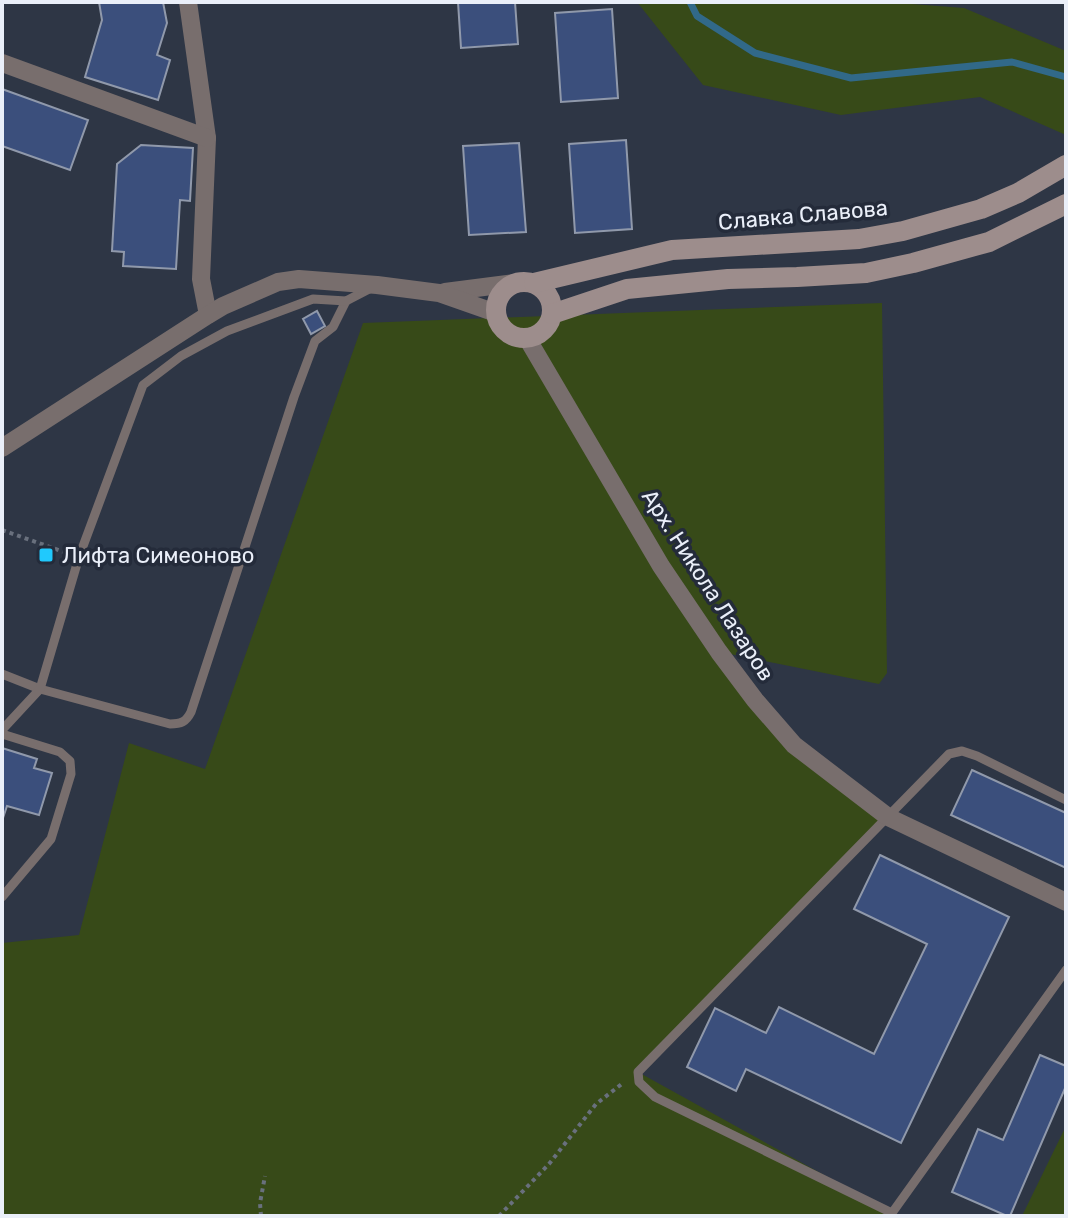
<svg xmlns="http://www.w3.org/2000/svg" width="1068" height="1218" font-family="Rubik,sans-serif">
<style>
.green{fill:#374a18}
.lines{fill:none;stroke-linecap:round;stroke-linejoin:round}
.stream{stroke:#316989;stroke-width:7}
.building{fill:#3b4f7c;stroke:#9099ab;stroke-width:2}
.path{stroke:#69707d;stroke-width:4;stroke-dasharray:4 4;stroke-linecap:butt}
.lane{stroke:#786e6d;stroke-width:9}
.street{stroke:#786e6d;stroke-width:18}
.secondary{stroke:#9d8d8c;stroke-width:20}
.poi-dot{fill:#20c9fd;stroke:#242b3a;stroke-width:3}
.labels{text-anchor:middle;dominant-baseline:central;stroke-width:7;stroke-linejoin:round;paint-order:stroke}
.street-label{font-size:22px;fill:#eaeff9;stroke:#242b3a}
.poi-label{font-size:22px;fill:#eaeff9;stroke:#242b3a;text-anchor:start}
</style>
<rect width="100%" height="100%" fill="#2e3645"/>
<g class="green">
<path d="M637,2H886L964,8L1066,51V135L980,97L841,115L703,85Z"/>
<path d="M882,303L887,673L879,684L720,652L755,700L888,817L638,1072L898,1216H2V943L79,935L129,743L205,769L363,323Z"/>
<path d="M1066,1126V1216H1022Z"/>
</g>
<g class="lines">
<path class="stream" d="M690,2L697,16L755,53L851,78L1012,62L1066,77"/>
</g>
<g class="building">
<path d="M99,2H163L167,23L157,55L170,60L158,100L85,77L102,20Z"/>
<path d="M458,2H515L518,44L461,48Z"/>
<path d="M612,9L618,98L561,102L555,13Z"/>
<path d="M2,89L88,120L70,170L2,146Z"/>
<path d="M626,140L632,229L575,233L569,144Z"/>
<path d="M519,143L526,232L469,235L463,146Z"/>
<path d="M141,145L193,148L190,201L180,200L176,269L123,266L124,252L112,251L117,164Z"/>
<path d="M317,311L325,326L311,334L303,319Z"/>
<path d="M2,748L37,759L34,768L52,773L39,815L7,806L2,821Z"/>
<path d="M972,770L1066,813V868L951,815Z"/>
<path d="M880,855L1009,917L901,1143L746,1069L736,1091L687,1067L715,1008L766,1033L779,1007L874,1054L927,944L854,909Z"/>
<path d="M1040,1055L1066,1066V1086L1010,1216H1007L952,1192L978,1129L1003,1140Z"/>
</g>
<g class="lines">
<g class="path">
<path d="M2,530L64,552"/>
<path d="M261,1216L260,1203L265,1176"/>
<path d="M499,1216L549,1164L596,1104L623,1083"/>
</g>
<g class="lane">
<path d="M2,674L40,689L170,724C181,724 186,722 191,712L294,397L315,341L333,327L346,301"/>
<path d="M2,730L40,689L79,557L143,385L181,356L227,331L313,299L346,301L371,288"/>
<path d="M2,734L60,752L70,761L71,774L51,839L2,897"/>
<path d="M1066,800L977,756L962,751L949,754L638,1072L639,1082L655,1097L892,1213L1066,970"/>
</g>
<g class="street">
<path d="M188,2L207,138L201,279L208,315"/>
<path d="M2,63L207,138"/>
<path d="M445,292L515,283"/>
<path d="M527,338L661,566L719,652L755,700L794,745L888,817L1066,902"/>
<path d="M2,448L208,315L223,306L278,282L299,279L377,285L439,293L496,313"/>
</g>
<g class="secondary">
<circle cx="524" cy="310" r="28"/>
<path d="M534,283L672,250L859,239L903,231L981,209L1018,193L1066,165"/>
<path d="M552,314L627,289L728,279L797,277L866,273L913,263L989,242L1066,204"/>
</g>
</g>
<rect class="poi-dot" x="38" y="547" width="16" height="16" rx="4"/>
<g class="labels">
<g class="street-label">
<text transform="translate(803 215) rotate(-5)">Славка Славова</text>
<text transform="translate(708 585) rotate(57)">Арх. Никола Лазаров</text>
</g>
<g class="poi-label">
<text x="62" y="555">Лифта Симеоново</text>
</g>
</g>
<rect width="1068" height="1218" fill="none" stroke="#eaeff9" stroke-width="8"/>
</svg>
